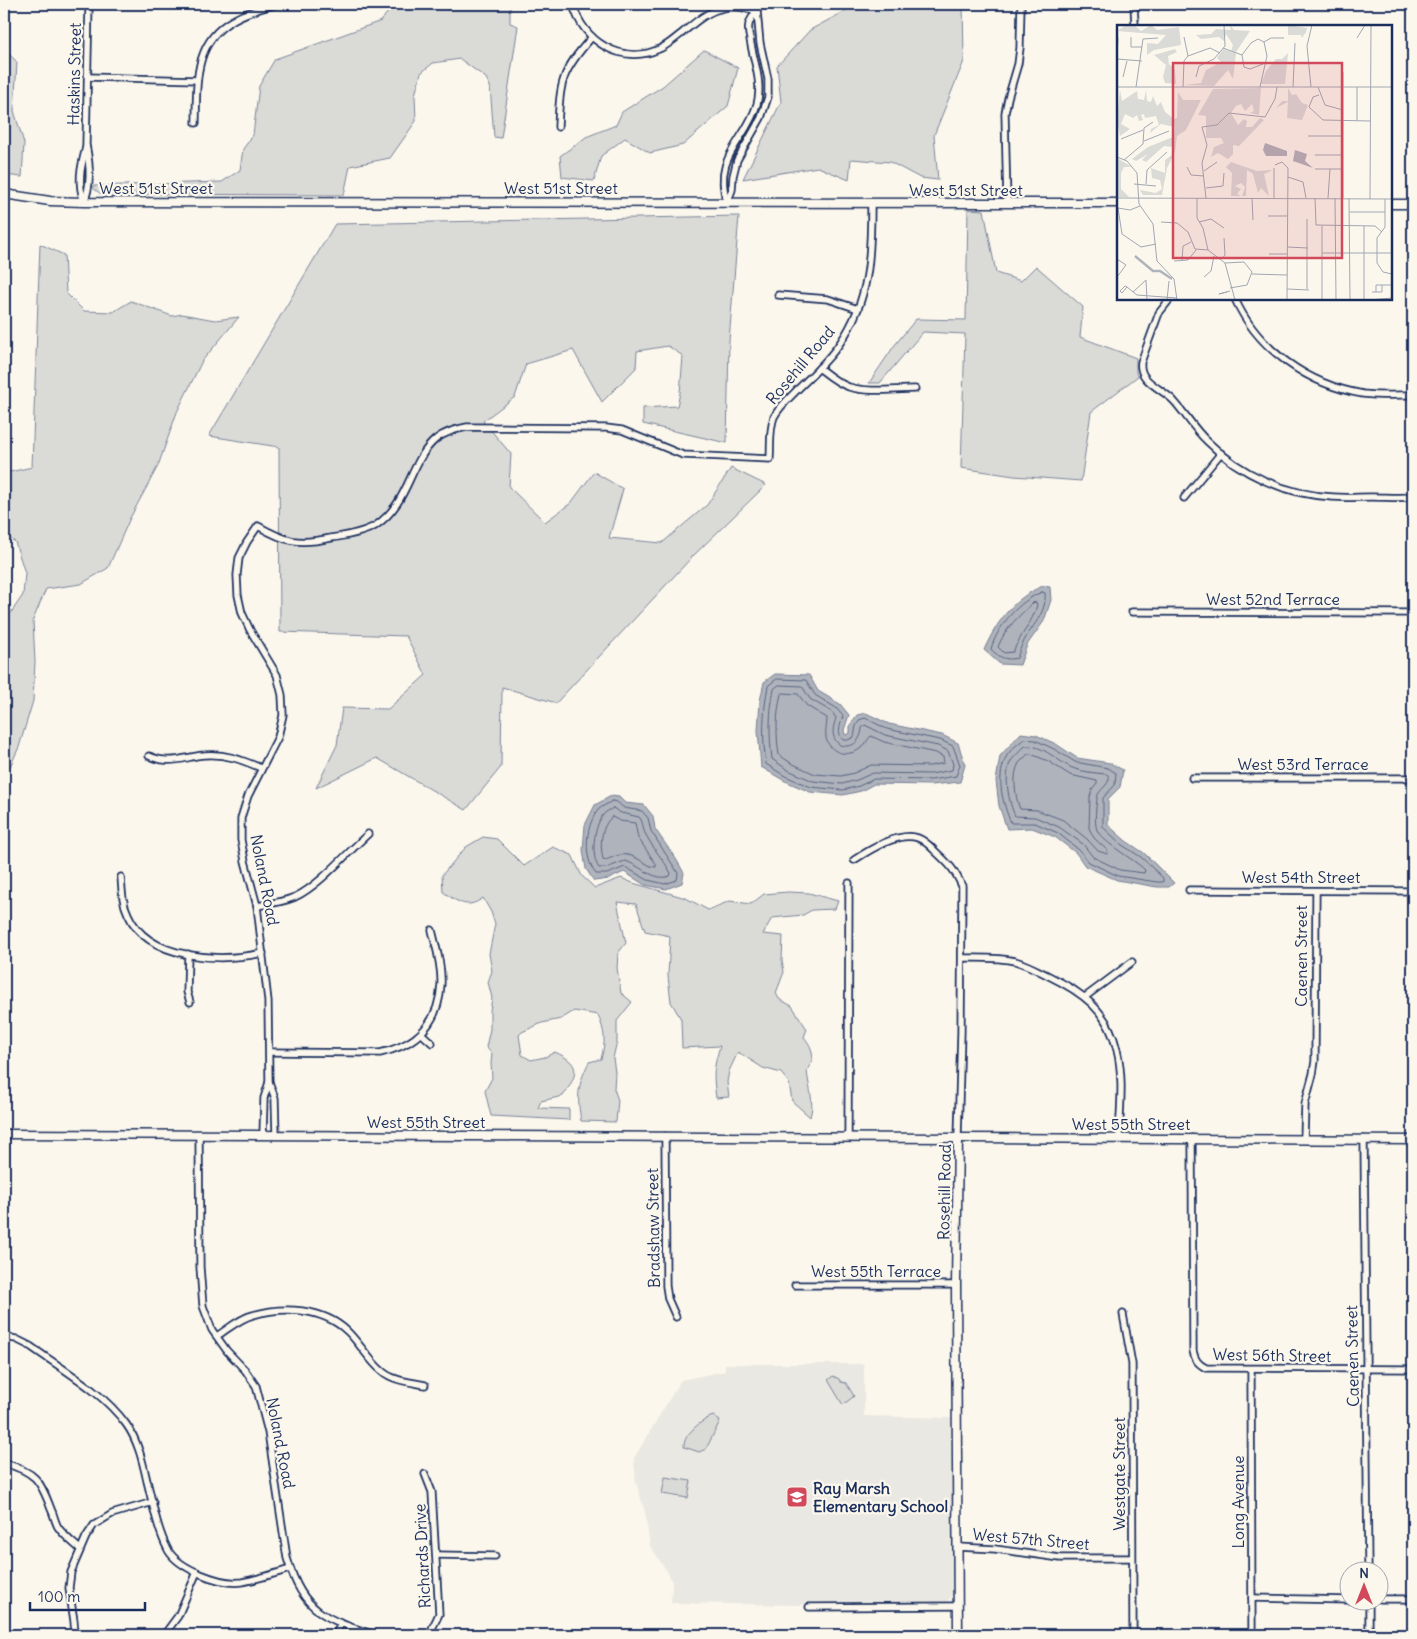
<svg xmlns="http://www.w3.org/2000/svg" width="1417" height="1639" font-family="Delius,sans-serif">
<style>
.built{fill:#eae8e2}
.green{fill:#dadad7;stroke:#7a849a}
.water{fill:#afb3bb;stroke:#747e96}
.lines{fill:none;stroke-linecap:round;stroke-linejoin:round}
.shore{stroke:#566483;stroke-width:1}
.minor-casing{stroke:#1b2f5e;stroke-width:9}
.tertiary-casing{stroke:#1b2f5e;stroke-width:11}
.minor{stroke:#fbf7ec;stroke-width:5.5}
.tertiary{stroke:#fbf7ec;stroke-width:8}
.labels{text-anchor:middle;dominant-baseline:central;stroke-width:4.5;stroke-linejoin:round;paint-order:stroke}
.street-label{font-size:16px;fill:#1b2f5e;stroke:#fbf7ec}
.poi-label{font-size:16px;font-weight:bold;fill:#1b2f5e;stroke:#fbf7ec;text-anchor:start}
.inset-river{fill:none;stroke:#afb3bb;stroke-width:2.5}
.inset-road{fill:none;stroke:#a1a7b3;stroke-width:1}
.view{fill:#d1495b;fill-opacity:0.15;stroke:#d1495b;stroke-width:2.5}
.inset-edge{fill:none;stroke:#1b2f5e;stroke-width:2.5}
</style>
<rect width="100%" height="100%" fill="#fbf7ec"/>
<filter id="ink" filterUnits="userSpaceOnUse"><feTurbulence type="fractalNoise" baseFrequency=".02" numOctaves="2"/><feDisplacementMap in="SourceGraphic" scale="10" xChannelSelector="R" yChannelSelector="G"/><feConvolveMatrix kernelMatrix="1 2 1 2 8 2 1 2 1" color-interpolation-filters="sRGB"/></filter>
<g filter="url(#ink)">
<path class="built" d="M725,1364H864V1416L952,1418L953,1594L947,1602H814L799,1605L671,1603L672,1582L667,1571L650,1546L645,1512L636,1482L634,1458L681,1380L725,1371Z"/>
<g class="green">
<path d="M394,4H510V23L518,26L501,138L494,137L490,86L486,78L460,59L433,63L421,73L415,95L416,121L390,158L350,166L344,195L101,194L94,189L92,186L222,182L240,170L243,149L253,135L259,86L275,59L381,21Z"/>
<path d="M851,4H963L964,61L934,135L938,180L920,178L890,162L851,159L849,180L818,167L743,179L781,102L777,66L810,30L849,9Z"/>
<path d="M4,49L17,62L14,111L24,143L22,177L4,175Z"/>
<path d="M704,50L738,68L728,106L683,145L650,153L625,138L601,156L594,181L562,177L560,156L586,137L616,125L622,112L663,86Z"/>
<path d="M968,209L984,210L996,273L1021,281L1036,266L1083,307L1080,337L1136,358V373L1138,376L1091,412L1081,481L1014,476L961,468L965,334L923,332L880,383H869L894,346L916,319L966,320Z"/>
<path d="M739,216L729,341L727,443L643,424V408L677,406L680,393L683,356L668,346L637,351L636,368L602,402L573,350L526,364L515,397L483,421L511,454L509,487L545,522L571,503L594,472L623,489L609,538L662,543L707,505L731,468L766,485L693,556L556,703L502,687L501,767L466,810L377,758L316,788L337,745L342,708L388,709L426,675L406,636L280,632L279,447L209,436L335,224Z"/>
<path d="M40,244L64,255L66,293L84,311L113,312L131,301L172,316L182,314L215,320L239,317L202,361L177,412L158,466L130,518L108,568L81,584L46,589L33,620L35,662L33,701L19,747L4,780V750L5,749L4,744V623L23,595L25,573L15,542L4,534V468L10,472L32,467Z"/>
<path d="M483,837L497,839L524,866L553,847L572,855L582,876L595,888L621,878L633,883L686,898L708,910L730,901L751,904L764,894L788,892L809,893L838,901L835,909L812,910L803,915L772,918L763,934L783,936L782,960L784,972L776,993L779,999L792,1006L807,1029L804,1037C813,1048 816,1058 807,1070C808,1086 815,1102 810,1117L792,1101L789,1083L781,1073L763,1068L738,1052L729,1071L727,1082L729,1097L716,1098C713,1074 713,1069 720,1046L682,1048L681,1019L671,1002L668,976L670,936L645,931L636,904L617,902L626,943L618,953L617,968L621,993L632,1002L617,1021V1041L613,1058L615,1072L614,1089L618,1100L616,1122L581,1121C577,1096 577,1086 589,1062L601,1059C606,1041 605,1032 598,1015L574,1011L561,1019L542,1023L522,1032L519,1035L522,1055L531,1060L545,1057L555,1052C582,1064 578,1074 563,1096L541,1101L538,1108L569,1109V1120L491,1116L485,1091L492,1078L491,1063L492,1054L486,1047L490,1029V1011L492,998L488,982L492,971L489,954L495,924L491,912L483,898C467,910 458,902 443,892L442,875L466,847Z"/>
<path d="M833,1376L839,1379L841,1382L846,1383L854,1396L843,1405L828,1380Z"/>
<path d="M713,1416L720,1421L706,1449L699,1452L684,1447C683,1434 702,1420 713,1416Z"/>
<path d="M665,1477L691,1481L688,1498L662,1494Z"/>
</g>
<g class="water">
<path d="M1043,586L1050,587L1051,600L1044,621L1027,645L1020,665L1000,664L984,650C996,623 1014,597 1043,586Z"/>
<path d="M775,674L809,675L818,691L840,704L849,715L844,730L845,735L850,733V725L857,715L866,713L889,724L942,735L958,743L965,765L960,782L931,785L874,784L861,791L843,795L810,792L783,780L761,767L758,731L760,701L764,682Z"/>
<path d="M1021,733L1036,735L1056,744L1077,758L1110,763L1123,770L1120,787L1108,799V825L1126,841L1144,853L1174,883L1169,887H1157L1117,880L1085,866L1076,853L1055,837L1032,828L1007,829L999,806L996,781L1000,756Z"/>
<path d="M611,796L619,797L625,803L644,805L653,816L655,829L676,859L684,873L682,883L666,889L645,885L624,872L609,879L594,881L586,869L583,850L585,825L595,805Z"/>
</g>
<g class="lines">
<g class="shore">
<path d="M1042,592L1045,593C1047,614 1031,626 1023,643C1020,648 1019,653 1017,658C1006,661 998,657 991,649C998,625 1019,601 1042,592Z"/>
<path d="M1033,603L1036,602L1037,605C1033,622 1020,635 1013,652L1004,653L998,647C1005,628 1019,616 1033,603Z"/>
<path d="M777,679L806,680L815,695L836,708L843,716C841,724 836,733 843,740H848L854,737L856,726L859,720L865,718L887,729L940,740L953,746L960,765L956,776L931,780L874,779L859,786L843,790L811,787L785,776L766,764C762,737 763,712 768,686Z"/>
<path d="M779,685L802,686L810,699L832,712L836,718C833,728 830,737 840,745C854,749 861,740 862,728L865,725L885,735L938,746L948,751L953,764L952,770L931,774L873,773L857,780L842,784L813,781L788,770L772,759C769,735 769,713 774,689Z"/>
<path d="M783,693L798,694L807,706L827,718C827,724 825,731 826,738C830,754 849,758 861,748C866,745 867,739 871,736L884,742L936,753L943,757L944,763L930,766L871,765L854,773L841,776L815,774L791,763L779,755C776,735 776,715 781,694Z"/>
<path d="M1024,739L1035,740L1054,749L1075,762L1108,768L1116,773L1115,785L1103,798V827L1122,845L1141,857L1163,878V882H1157L1118,876L1089,862L1079,850L1058,833L1035,823H1011C1003,804 996,780 1005,760C1007,752 1018,744 1024,739Z"/>
<path d="M1025,746C1044,744 1058,763 1075,769C1085,772 1095,773 1106,774L1109,776C1110,786 1098,789 1097,798C1096,807 1094,822 1097,830C1103,843 1134,859 1145,870L1144,873L1120,870L1093,857L1083,844L1059,827L1035,817L1015,816C1009,803 1003,775 1011,761C1014,756 1021,751 1025,746Z"/>
<path d="M1028,754H1031L1048,761L1070,775L1097,781V784L1092,790L1090,797L1089,828L1094,838L1108,851L1107,854L1098,851L1087,839L1063,820L1037,810L1020,809C1015,797 1012,774 1019,763C1022,760 1025,757 1028,754Z"/>
<path d="M612,801L617,802L624,808L642,811L648,818L651,831L678,873L677,880L665,884L648,880L625,867L607,874H596C583,858 585,826 598,810C602,806 608,804 612,801Z"/>
<path d="M613,808L621,813L639,817C644,822 642,829 646,835C653,849 664,860 671,873L670,876C654,882 640,865 625,861L606,868H599C590,856 594,826 603,815C605,812 610,810 613,808Z"/>
<path d="M612,817L620,821L635,823L638,838L656,864V867C651,867 649,865 645,863C628,853 624,852 606,860L603,859C600,845 600,827 612,817Z"/>
</g>
<g class="minor-casing">
<g id="minor">
<path d="M573,4C582,41 622,66 659,49C667,46 674,39 681,34C707,12 722,0 757,11"/>
<path d="M1134,4L1135,26"/>
<path d="M88,77L197,80"/>
<path d="M196,123C197,84 193,42 233,20C246,12 262,8 277,4"/>
<path d="M558,127C560,81 561,72 592,37"/>
<path d="M84,202C92,184 90,164 86,145L89,4"/>
<path d="M84,202C77,181 81,167 86,147"/>
<path d="M727,203C712,156 746,142 757,104C763,82 753,60 750,39C749,35 748,28 749,24C751,17 758,10 760,4"/>
<path d="M727,203L732,190L733,176L737,160L761,118L768,97V79L760,43L757,11"/>
<path d="M1007,203L1005,113L1008,98L1018,64L1020,48L1021,4"/>
<path d="M778,295L828,299L858,309"/>
<path d="M1170,299L1159,313L1141,362C1138,381 1161,388 1173,400C1185,413 1194,429 1207,441C1240,474 1286,495 1333,497C1346,498 1359,497 1371,497C1385,497 1399,498 1413,497"/>
<path d="M1235,299C1258,350 1309,385 1363,394C1380,396 1397,395 1413,395"/>
<path d="M819,368C828,375 837,383 849,387C869,393 894,389 915,389"/>
<path d="M1184,498L1221,453"/>
<path d="M1132,612L1413,613"/>
<path d="M149,756C154,758 159,760 164,760C178,762 190,756 204,755C225,753 242,760 261,768"/>
<path d="M1192,778H1413"/>
<path d="M854,860C869,850 900,831 918,838C926,841 931,847 936,852C950,865 954,869 962,886L961,1032L958,1137"/>
<path d="M121,877C122,890 122,902 128,914C148,961 221,962 263,953"/>
<path d="M1189,890L1413,891"/>
<path d="M257,906C270,904 283,902 295,897C320,885 347,853 368,834"/>
<path d="M188,954L187,992L190,1002"/>
<path d="M962,958C980,958 998,957 1015,961C1026,964 1037,970 1047,975C1082,992 1108,1010 1117,1050C1124,1078 1120,1109 1119,1138"/>
<path d="M1085,997L1132,962"/>
<path d="M422,1034L432,1043"/>
<path d="M270,1052L380,1053C417,1045 439,1023 441,984C442,966 436,947 432,930"/>
<path d="M269,1082L275,1098L276,1135"/>
<path d="M199,1135L200,1267L203,1306L212,1330L227,1351L245,1370L256,1386L268,1432L287,1558C303,1612 325,1619 375,1635"/>
<path d="M263,1135L264,1098L269,1082L268,1001L257,906L245,861L241,840V818L248,796L278,737L283,715L282,695L277,675L250,630L242,613L238,595L237,575L239,558L247,542L258,526C286,542 298,545 331,538C345,536 362,533 375,526C410,503 408,463 436,439C445,432 456,429 467,427L606,428L622,430L683,455L770,459C771,446 769,430 774,417C779,407 788,399 796,391C811,376 828,361 840,343C870,300 871,254 871,203"/>
<path d="M665,1136L666,1286L668,1299L676,1317"/>
<path d="M848,1137L849,883"/>
<path d="M1192,1138L1193,1351C1195,1360 1198,1364 1206,1368L1413,1369"/>
<path d="M1304,1139L1305,1104L1313,1074L1315,1061L1316,891"/>
<path d="M1364,1139L1368,1572"/>
<path d="M795,1285H956"/>
<path d="M1123,1314L1132,1364L1133,1635"/>
<path d="M217,1336C228,1329 240,1318 253,1315C283,1306 323,1308 347,1331C359,1342 370,1362 382,1371C393,1381 411,1382 425,1385"/>
<path d="M4,1337L16,1339L30,1346C62,1369 103,1392 126,1424C138,1440 143,1463 147,1481C153,1504 157,1529 168,1550C179,1569 221,1585 242,1582C258,1579 274,1574 290,1569"/>
<path d="M1251,1369L1252,1635"/>
<path d="M4,1463C35,1472 40,1479 51,1509C54,1515 55,1522 58,1527C64,1536 72,1542 80,1549"/>
<path d="M425,1474L432,1492L439,1614L429,1635"/>
<path d="M958,1547L995,1549L1060,1558H1132"/>
<path d="M436,1555L495,1556"/>
<path d="M1252,1598L1350,1600"/>
<path d="M1380,1599H1413"/>
<path d="M1369,1602V1635"/>
<path d="M809,1607L958,1606"/>
<path d="M75,1635L74,1621L69,1588L71,1572L86,1537L94,1525L112,1514L153,1502"/>
<path d="M164,1635L178,1616L197,1572"/>
<path d="M335,1635L341,1624"/>
</g>
</g>
<g class="tertiary-casing">
<g id="tertiary">
<path d="M4,194L50,201L84,202L1118,203"/>
<path d="M1391,204H1413"/>
<path d="M4,1134L1413,1140"/>
<path d="M958,1635L956,1285L958,1137"/>
</g>
</g>
<use href="#minor" class="minor"/>
<use href="#tertiary" class="tertiary"/>
</g>
</g>
<defs>
<g id="school-square" transform="scale(1.125)"><rect x="-9" y="-9" width="18" height="18" rx="4" fill="#d1495b" stroke="#fbf7ec"/><path d="M0-5L7-2L0 1L-7-2ZM-4 1L0 2.5L4 1V4Q0 6-4 4Z" fill="#fff"/></g>
</defs>
<g fill-rule="evenodd">
<use href="#school-square" x="797" y="1497"/>
</g>
<g class="labels">
<g class="street-label">
<text transform="translate(74 74) rotate(-89)">Haskins Street</text>
<text x="156" y="188">West 51st Street</text>
<text x="561" y="188">West 51st Street</text>
<text x="966" y="190">West 51st Street</text>
<text transform="translate(800 365) rotate(-50)">Rosehill Road</text>
<text x="1273" y="599">West 52nd Terrace</text>
<text x="1303" y="764">West 53rd Terrace</text>
<text x="1301" y="877">West 54th Street</text>
<text transform="translate(265 880) rotate(79)">Noland Road</text>
<text transform="translate(1301 956) rotate(-90)">Caenen Street</text>
<text x="426" y="1122">West 55th Street</text>
<text x="1131" y="1124">West 55th Street</text>
<text transform="translate(944 1192) rotate(-89)">Rosehill Road</text>
<text transform="translate(653 1228) rotate(-91)">Bradshaw Street</text>
<text x="876" y="1271">West 55th Terrace</text>
<text transform="translate(1272 1355) rotate(1)">West 56th Street</text>
<text transform="translate(1352 1356) rotate(-91)">Caenen Street</text>
<text transform="translate(281 1443) rotate(79)">Noland Road</text>
<text transform="translate(1119 1474) rotate(-90)">Westgate Street</text>
<text transform="translate(1238 1502) rotate(-90)">Long Avenue</text>
<text transform="translate(1031 1539) rotate(5)">West 57th Street</text>
<text transform="translate(422 1556) rotate(-93)">Richards Drive</text>
</g>
<g class="poi-label">
<text x="813" y="1488">Ray Marsh<tspan x="813" dy="18">Elementary School</tspan></text>
</g>
</g>
<g transform="translate(1117 25)">
<rect width="275" height="275" fill="#fbf7ec"/>
<path d="M9,0H17L24,6L34,0L40,5L62,2L64,20L37,25L30,30V18L41,19L49,10L0,6ZM113,0L117,5L133,6L119,27L114,26L116,20L109,9L107,16L102,12L84,14L79,10L94,9L99,4L114,5ZM171,0L190,3L189,7L185,13L184,10H171ZM58,24L60,27L51,31L52,39L58,45L59,59L48,58L46,52L49,40L37,30ZM106,24L119,28L116,54L111,45L97,61L67,60L84,58L89,45L104,37L100,33ZM171,28L168,59H144L149,46L159,34H165ZM144,63L142,90L133,88L137,86L135,79L128,86L124,79L119,81L114,88L121,100L127,94L130,96L129,102H135L143,93L147,95L122,121L116,120V129L111,134L101,128L94,132L97,122L107,118L104,113H89V91L81,90L96,64ZM171,63L175,70L179,69L185,78L191,80L185,95L170,93L171,77L159,83L165,76H171ZM3,65L5,76L20,66L21,74L27,75L29,65L30,76L34,77L36,71L40,81L44,77L48,87L57,94L60,93L61,67L66,75H84L69,105L60,111L58,127L50,143L45,170H26L23,165L39,168L45,164L43,155L35,153L34,143L48,148V135L55,130V122L47,121L29,137L25,135L31,129L19,136L15,134L31,122L56,112L58,102L44,99L33,108L34,104L42,100L39,91L28,93L27,89L24,90L26,95L22,96L20,90L16,93L8,89L4,99L13,104L3,111L0,95ZM0,133L15,142H7L4,148V164L12,172H0ZM114,137L140,146L156,145L147,149L152,171L144,163L141,168L136,149L130,145L129,171H125L128,162L124,158L118,161L124,164L120,169L124,171H114L115,148L109,142Z" fill="#dadad7"/>
<path d="M148,118L170,126V131H149L146,125ZM178,125L190,129L188,136L196,143L176,136Z" fill="#afb3bb"/>
<path class="inset-river" d="M18,231L36,246H43L55,254"/>
<path class="inset-road" d="M14,12V22H25M67,12L71,31M240,13L248,0M147,17L154,13H167M106,23L125,30M0,29L1,13M71,31L93,23L103,28M0,34L25,36M127,42L125,30L134,18L141,14L147,17M127,42L133,44L146,39M6,52L10,36M79,52L82,41L97,34L108,21L107,0M0,62H275M19,62L26,14L41,13M66,62L67,36L71,31M143,62L150,31L147,17M176,62L178,18M194,62L190,21L195,0M201,62L208,80L226,85M202,70L196,72L192,82L206,95L253,96M240,96V62M191,111H226M4,114L26,105M27,116L52,106M198,130H226M0,132L10,136L20,148L22,179L36,199L40,236L57,254L60,275M7,135L26,119L27,103L36,97M158,140L165,137L171,143L170,275M70,142L74,150L87,151M198,144H226M87,146L100,137M171,152L186,157L189,173M17,159L39,161M29,159L30,145L50,127M89,163L106,161L107,148M0,173L275,174M80,173V193L86,203L91,225L108,238L118,275M89,173L85,138L90,120L85,102L100,100L112,88L148,92L158,74L160,62M135,173L136,195M157,173V143M198,173L199,200L258,201L265,207M211,173L213,144M218,173L219,275M226,173V47M232,173L233,275M253,174L254,0M268,174V202L260,213V238L266,247L275,249M1,183L5,209L24,222L39,219M1,183L13,185L23,181M233,187H268M151,191H170M190,194V264M44,197L60,198L71,207L78,224L91,225M82,197L94,194L107,203M205,201V275M247,201V275M170,222L191,223M205,228H275M152,229H170M0,234L9,240L0,252M105,234L108,230L107,213M57,236L71,235L79,225M65,236L66,221L74,217M108,238L127,237L135,247L130,260L113,263M135,249L170,250M87,252L94,246L97,231M8,261L10,262L5,268L3,266ZM10,262L20,270L60,273M170,264L192,265M16,267L29,255L30,275M110,267L102,269L113,266M255,267H265V260M259,267V260H275M50,275L52,256M252,275L275,273"/>
<path class="view" d="M56,38H225V233H56Z"/>
<rect width="275" height="275" class="inset-edge"/>
</g>
<rect width="1417" height="1639" fill="none" stroke="#fbf7ec" stroke-width="20"/>
<rect x="10" y="10" width="1397" height="1619" fill="none" stroke="#1b2f5e" stroke-width="2" filter="url(#ink)"/>
<g transform="translate(1364 1586)"><circle r="24" fill="#fbf7ec" stroke="#a1a7b3"/>
<path d="M0-4L9 19L0 12L-9 19Z" fill="#d1495b"/>
<text y="-8" font-size="14" font-weight="bold" text-anchor="middle" fill="#1b2f5e">N</text>
</g>
<path d="M30 1602v8h115v-8" fill="none" stroke="#1b2f5e" stroke-width="2.5"/>
<text x="38" y="1602" font-size="15" fill="#1b2f5e" stroke="#fbf7ec" stroke-width="4" paint-order="stroke">100 m</text>
</svg>
